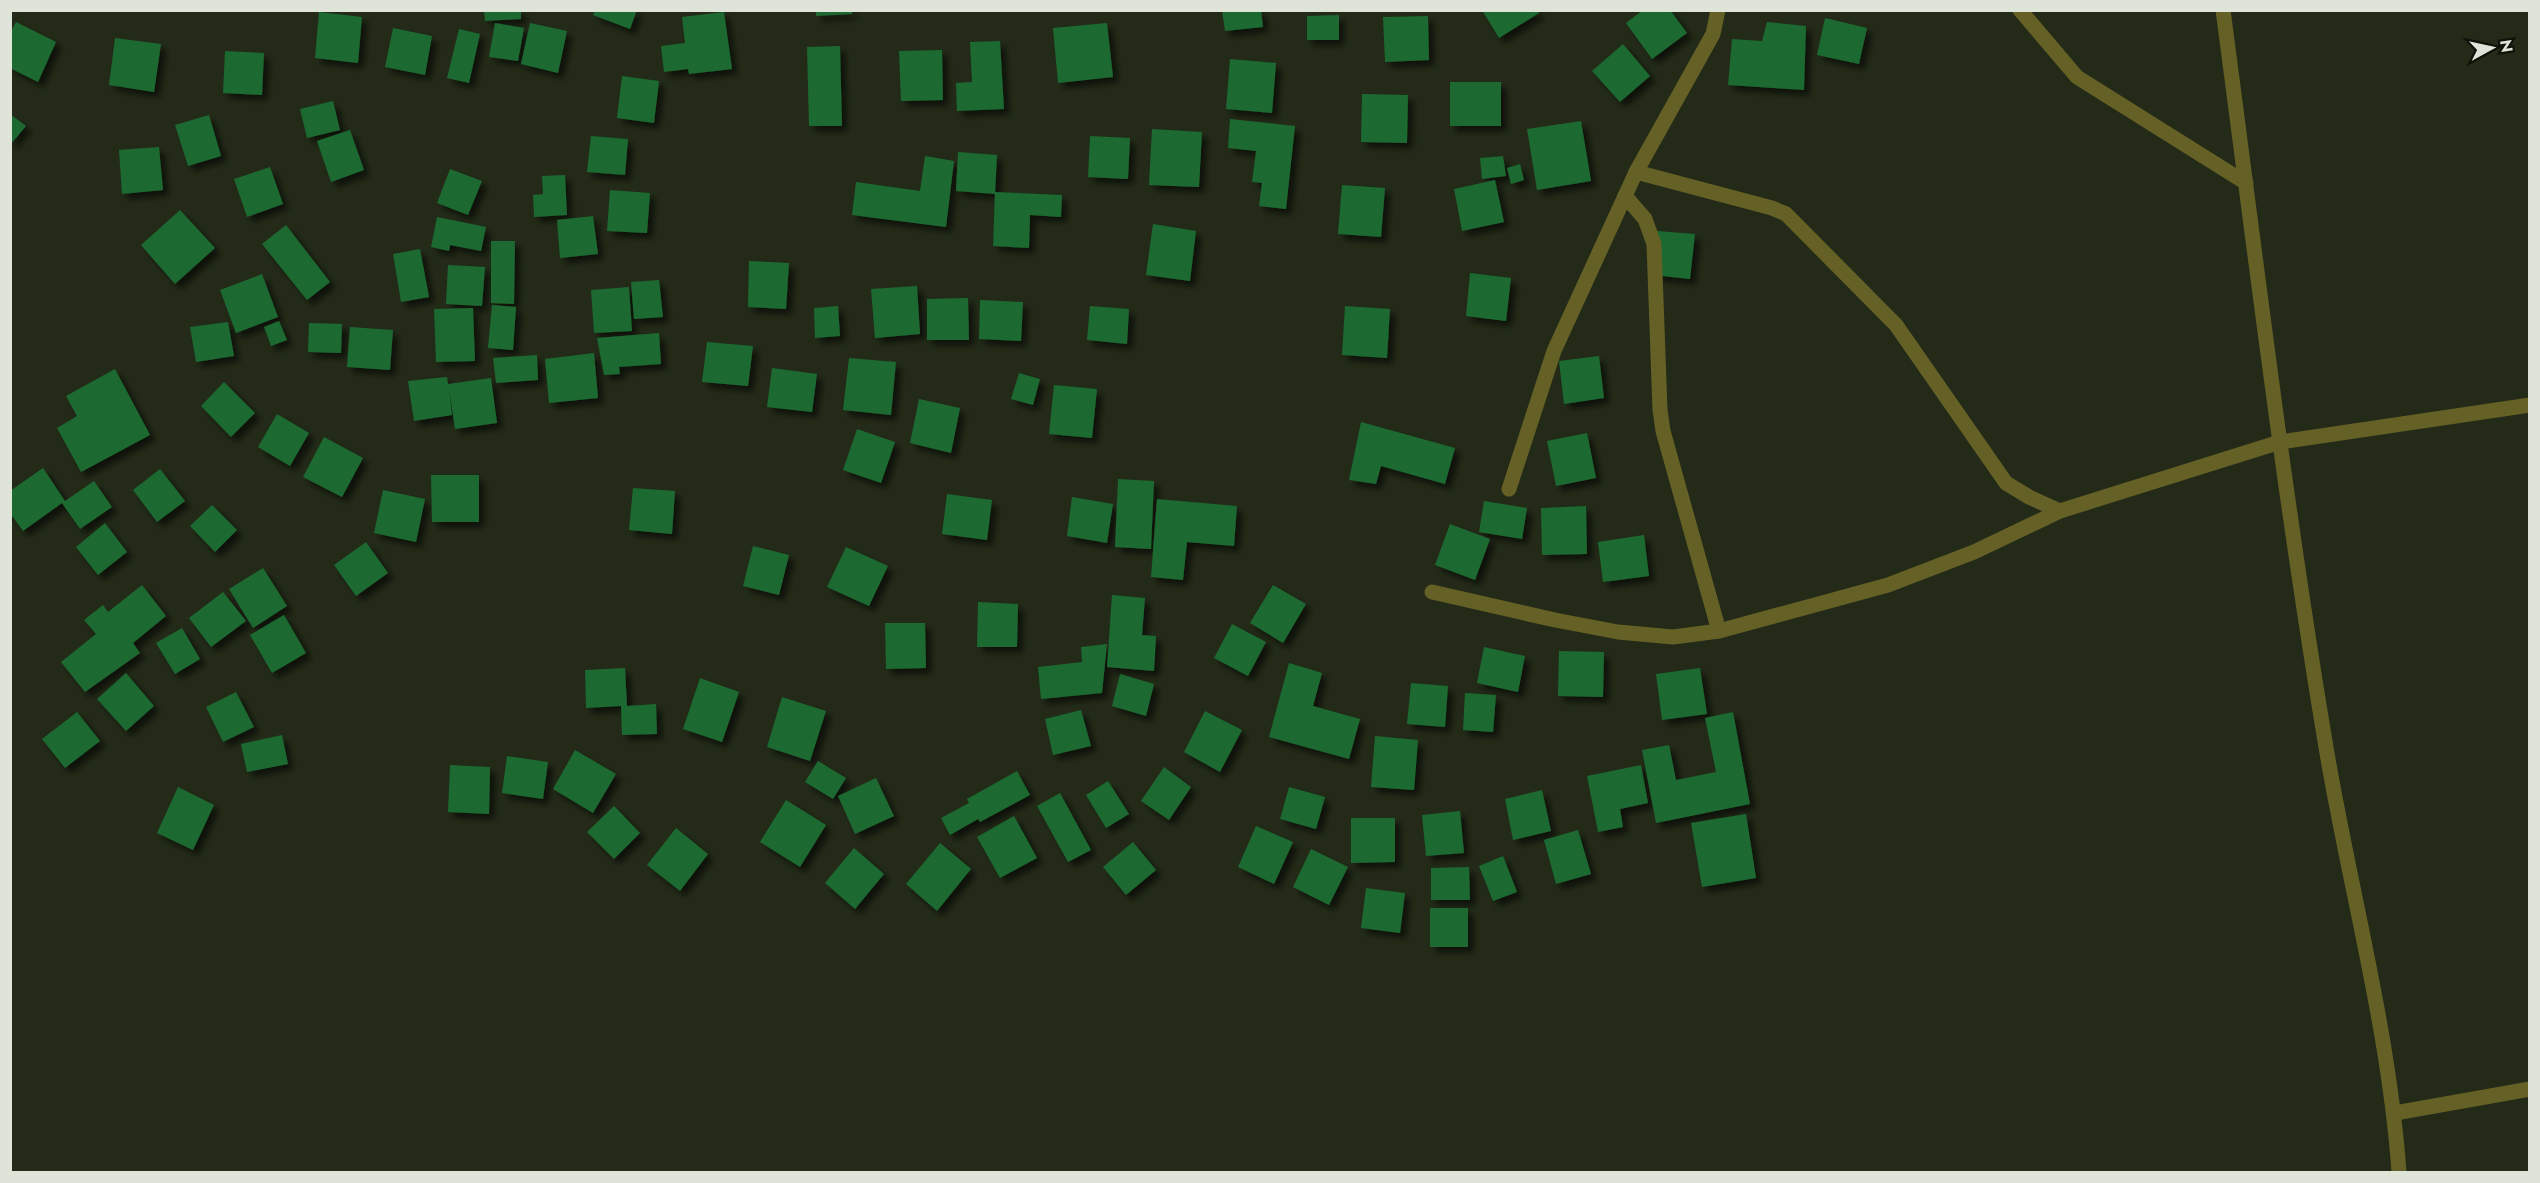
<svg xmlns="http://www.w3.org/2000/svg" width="2540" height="1183" font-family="Jost,sans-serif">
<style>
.building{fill:#1c6931;filter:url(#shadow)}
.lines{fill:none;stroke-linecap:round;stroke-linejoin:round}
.minor{stroke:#646026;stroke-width:15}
</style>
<defs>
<filter id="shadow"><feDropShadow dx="5.5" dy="5.5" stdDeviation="3" flood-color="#0009"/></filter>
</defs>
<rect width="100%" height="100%" fill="#232b18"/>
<g class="building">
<path d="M484,10H521V19L485,21Z"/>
<path d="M595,10H637L630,29L593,15Z"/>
<path d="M816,10H852V14L816,16Z"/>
<path d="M1222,10H1261L1263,27L1225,31Z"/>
<path d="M1482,10H1537L1539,13L1499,38Z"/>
<path d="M1643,10H1670L1687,33L1652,59L1626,23Z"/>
<path d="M319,12L362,17L358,63L315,58Z"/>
<path d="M724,12L732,69L689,74L688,69L664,72L661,46L685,43L682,17Z"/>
<path d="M1339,15V40H1307V16Z"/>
<path d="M1428,16L1429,60L1385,62L1383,17Z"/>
<path d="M1825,18L1867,28L1859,64L1817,55Z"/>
<path d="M16,22L56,42L38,82L10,68V33Z"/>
<path d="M1767,22L1806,26L1804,90L1728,85L1732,39L1762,41Z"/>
<path d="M495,23L524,28L518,61L489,57Z"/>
<path d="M530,23L567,31L558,73L521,64Z"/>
<path d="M1107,23L1113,77L1058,83L1053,28Z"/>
<path d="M393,28L432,36L425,75L385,67Z"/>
<path d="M459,29L480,34L469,83L447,78Z"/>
<path d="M115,38L161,44L154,92L109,85Z"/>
<path d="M1000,41L1004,109L957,111L956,83L972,82L970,42Z"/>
<path d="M1623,44L1650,76L1620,102L1592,71Z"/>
<path d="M840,46L842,126H809L807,47Z"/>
<path d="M942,50L943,100L901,101L899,51Z"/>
<path d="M225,51L264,53L262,95L223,93Z"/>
<path d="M1230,59L1276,63L1272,113L1226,109Z"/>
<path d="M622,76L659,81L654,123L617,118Z"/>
<rect x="1450" y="82" width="51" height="44"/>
<path d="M1362,94L1408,95L1407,143L1361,142Z"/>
<path d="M333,101L340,130L307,138L300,109Z"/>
<path d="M10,114L26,126L10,145Z"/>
<path d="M209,115L221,156L188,166L175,125Z"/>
<path d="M1230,119L1295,126L1286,209L1259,206L1262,183L1252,182L1256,151L1228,148Z"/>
<path d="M1581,121L1591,181L1537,190L1527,129Z"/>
<path d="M1152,129L1202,132L1199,187L1149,185Z"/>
<path d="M350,130L364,170L331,182L317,141Z"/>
<path d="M591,136L628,139L625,175L587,172Z"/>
<path d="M1090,136L1130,138L1128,179L1088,177Z"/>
<path d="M159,147L163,190L122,194L119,150Z"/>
<path d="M958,152L997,155L995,194L956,191Z"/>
<path d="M925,156L954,161L946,227L852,215L856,182L920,191Z"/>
<path d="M1503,156L1506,176L1482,179L1480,158Z"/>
<path d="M1520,164L1524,180L1511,184L1507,168Z"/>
<path d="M270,167L283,204L247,217L234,179Z"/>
<path d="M450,169L482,181L468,215L437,203Z"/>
<path d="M565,175L567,215L534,217L533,195L543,194L542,176Z"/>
<path d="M1495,180L1504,222L1462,231L1454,189Z"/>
<path d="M1342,185L1385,188L1381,237L1338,234Z"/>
<path d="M610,190L650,193L647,233L607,231Z"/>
<path d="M995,192L1062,195L1061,217L1030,215L1029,248L993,246Z"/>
<path d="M180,210L215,248L175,284L141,245Z"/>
<path d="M593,216L598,254L560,258L557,220Z"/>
<path d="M437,217L486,227L481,251L450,245L449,251L431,247Z"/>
<path d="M1153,224L1196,231L1190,281L1146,275Z"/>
<path d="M286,225L330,282L307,300L262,244Z"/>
<path d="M1657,231L1695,234L1690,279L1653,275Z"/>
<path d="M491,241H515L514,304L491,303Z"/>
<path d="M420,249L429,297L401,302L393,254Z"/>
<path d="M749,261L789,263L786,309L748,307Z"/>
<path d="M448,265L485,267L482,306L446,304Z"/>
<path d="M1470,273L1511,278L1506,321L1466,316Z"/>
<path d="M262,274L278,317L236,333L220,290Z"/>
<path d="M659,280L663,317L634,319L631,282Z"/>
<path d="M917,286L920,334L875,338L871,289Z"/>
<path d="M629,287L632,331L594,333L591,290Z"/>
<path d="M968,298L969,340H927V299Z"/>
<path d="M980,300L1023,302L1021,341L979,339Z"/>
<path d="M492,305L516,307L513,350L488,348Z"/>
<path d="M838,306L840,336L815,338L814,308Z"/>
<path d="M1090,306L1129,309L1127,344L1087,340Z"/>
<path d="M1345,306L1390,309L1387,358L1342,355Z"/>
<path d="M473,308L475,361L436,362L434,309Z"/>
<path d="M279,321L287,340L271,346L264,327Z"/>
<path d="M228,322L234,356L196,362L190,327Z"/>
<path d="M309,323L342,324L341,353L308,352Z"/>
<path d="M350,327L393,330L390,370L347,367Z"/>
<path d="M659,333L661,364L619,367L620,374L604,375L597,338Z"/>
<path d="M707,342L753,346L748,386L702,382Z"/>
<path d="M594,353L598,398L549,403L545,359Z"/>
<path d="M537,355L538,380L496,383L493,358Z"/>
<path d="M1599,356L1604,398L1564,404L1559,361Z"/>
<path d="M849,358L896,362L891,415L843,410Z"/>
<path d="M772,368L817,374L812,412L767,407Z"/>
<path d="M115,369L150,435L81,472L57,428L77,416L66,396Z"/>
<path d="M1019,373L1040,379L1033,405L1011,399Z"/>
<path d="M447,377L448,384L491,378L497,423L455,429L449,388L452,415L414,421L408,381Z"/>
<path d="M224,382L255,413L231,437L201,406Z"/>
<path d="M1054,385L1097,389L1092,438L1049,434Z"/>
<path d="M919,399L960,408L951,453L910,443Z"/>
<path d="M277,414L309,433L290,466L258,447Z"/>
<path d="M1361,422L1455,448L1445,484L1381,466L1376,484L1349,480Z"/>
<path d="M857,429L895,442L881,483L843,470Z"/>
<path d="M1587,433L1596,478L1556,486L1547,441Z"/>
<path d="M324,437L363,458L342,497L303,477Z"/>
<path d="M43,468L65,501L94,481L112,507L80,529L62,503L23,531L10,513V491Z"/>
<path d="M160,469L185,501L157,522L133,490Z"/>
<path d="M431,475H479V522H432Z"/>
<path d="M1118,479L1154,481L1151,549L1115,547Z"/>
<path d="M633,488L675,491L672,534L629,530Z"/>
<path d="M383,490L425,499L416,542L374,533Z"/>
<path d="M947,494L992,500L987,540L942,534Z"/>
<path d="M1072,497L1113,504L1107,543L1067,536Z"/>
<path d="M1157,499L1237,506L1234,546L1187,542L1183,580L1151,577Z"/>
<path d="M1484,501L1527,508L1522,539L1479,532Z"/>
<path d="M212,505L237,530L215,552L190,526Z"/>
<path d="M1586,506L1587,554L1542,555L1541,508Z"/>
<path d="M105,523L127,552L98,575L76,547Z"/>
<path d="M1450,524L1490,539L1475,580L1435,565Z"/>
<path d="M1644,535L1649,576L1603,582L1598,542Z"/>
<path d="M366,542L388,573L356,596L334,565Z"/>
<path d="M753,546L789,555L779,595L743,586Z"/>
<path d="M846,547L888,566L869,606L827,587Z"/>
<path d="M263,568L287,606L253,628L229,589Z"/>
<path d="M142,585L166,616L133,643L140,653L85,692L61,662L96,634L84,620L103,605L108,612Z"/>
<path d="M1273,585L1306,604L1283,643L1250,623Z"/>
<path d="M223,592L246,621L211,647L189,618Z"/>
<path d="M1112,595L1145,598L1142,635L1156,636L1154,671L1107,667Z"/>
<path d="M978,602L1018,604L1017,647H977Z"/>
<path d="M284,615L306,653L272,673L250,635Z"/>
<path d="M885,623H925L926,668L886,669Z"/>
<path d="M1232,624L1266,642L1248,676L1214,658Z"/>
<path d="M182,628L200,659L175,674L156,643Z"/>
<path d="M1107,644L1102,693L1041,699L1038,667L1082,662L1081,647Z"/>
<path d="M1484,647L1525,656L1518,692L1477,683Z"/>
<path d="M1559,651L1604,652L1603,697L1558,696Z"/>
<path d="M1289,663L1322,673L1313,706L1360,719L1349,759L1269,737Z"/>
<path d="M625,668L627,706L656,704L657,734L622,735L621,706L586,708L585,670Z"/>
<path d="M1700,668L1707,714L1662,720L1656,674Z"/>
<path d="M126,673L154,706L126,731L97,699Z"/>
<path d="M1120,674L1154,684L1146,716L1112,706Z"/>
<path d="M700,678L739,692L722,742L683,729Z"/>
<path d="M1411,683L1448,686L1445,727L1407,724Z"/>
<path d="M236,692L254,727L223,742L206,707Z"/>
<path d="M1465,693L1496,695L1493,732L1463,730Z"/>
<path d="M782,697L826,711L810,761L767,747Z"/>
<path d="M1081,710L1091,746L1053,755L1045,719Z"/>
<path d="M1205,711L1242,730L1220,772L1184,752Z"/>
<path d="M77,712L100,741L65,768L42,739Z"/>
<path d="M1733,712L1750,804L1656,823L1642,750L1669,745L1676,780L1716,772L1705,718Z"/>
<path d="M282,735L288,764L247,772L241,744Z"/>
<path d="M1375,736L1418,740L1414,790L1371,787Z"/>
<path d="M575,750L616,774L593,813L553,789Z"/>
<path d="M507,756L548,762L543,799L502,793Z"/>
<path d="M818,761L846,778L833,799L805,782Z"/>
<path d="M450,765L490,767L489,814L448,812Z"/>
<path d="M1641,765L1648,803L1620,809L1623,827L1598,832L1587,776Z"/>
<path d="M1164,767L1191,787L1169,820L1141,801Z"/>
<path d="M1017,771L1030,795L980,822L978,819L950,835L941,818L969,803L967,799Z"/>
<path d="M876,778L894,816L855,834L838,796Z"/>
<path d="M1108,781L1129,814L1106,828L1086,795Z"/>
<path d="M178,787L214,805L193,850L157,833Z"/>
<path d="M1289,787L1325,797L1316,829L1280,819Z"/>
<path d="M1542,790L1551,831L1513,840L1505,799Z"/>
<path d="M1060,793L1091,850L1068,862L1037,806Z"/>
<path d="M786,800L826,825L800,867L760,842Z"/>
<path d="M614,806L640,833L614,859L587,832Z"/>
<path d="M1460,811L1464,853L1426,856L1422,815Z"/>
<path d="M1746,814L1756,878L1702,887L1691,823Z"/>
<path d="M1014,816L1037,858L1000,878L977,837Z"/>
<path d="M1351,818H1395V862L1351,863Z"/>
<path d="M1256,826L1293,842L1274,884L1238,867Z"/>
<path d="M676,828L708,854L680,891L647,865Z"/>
<path d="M1578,830L1591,874L1556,884L1544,840Z"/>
<path d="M1133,842L1156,870L1126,895L1103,867Z"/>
<path d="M940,843L971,869L937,911L906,884Z"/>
<path d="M854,848L884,874L855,909L825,883Z"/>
<path d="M1311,849L1348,867L1329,905L1293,887Z"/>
<path d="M1503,856L1517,892L1493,901L1479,866Z"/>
<path d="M1469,867L1470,900H1431V868Z"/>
<path d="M1366,888L1405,893L1400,933L1361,928Z"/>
<rect x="1430" y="908" width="38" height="39"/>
</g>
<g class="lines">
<g class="minor">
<path d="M2020,10L2077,77L2246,183"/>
<path d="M2223,10C2256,260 2286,511 2328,759C2352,897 2389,1032 2399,1172"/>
<path d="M1636,172L1772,208L1786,214L1896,325L2006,483L2029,497L2060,511"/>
<path d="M1625,196L1645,219L1654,244L1660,410L1663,431L1719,631"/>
<path d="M1509,489L1554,351L1636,172L1713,34L1718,10"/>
<path d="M1432,592L1555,620L1618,632L1673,637L1719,631L1888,585L1974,552L2060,511L2280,442L2530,405"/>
<path d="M2395,1113L2530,1089"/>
</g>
</g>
<rect width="2540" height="1183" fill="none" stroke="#dee4d7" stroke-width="24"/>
<g transform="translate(2492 48) rotate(82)" stroke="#0e1209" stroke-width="4.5" paint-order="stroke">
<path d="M0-4.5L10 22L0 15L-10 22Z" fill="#dee4d7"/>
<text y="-9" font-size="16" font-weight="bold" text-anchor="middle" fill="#dee4d7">N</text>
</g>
</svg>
